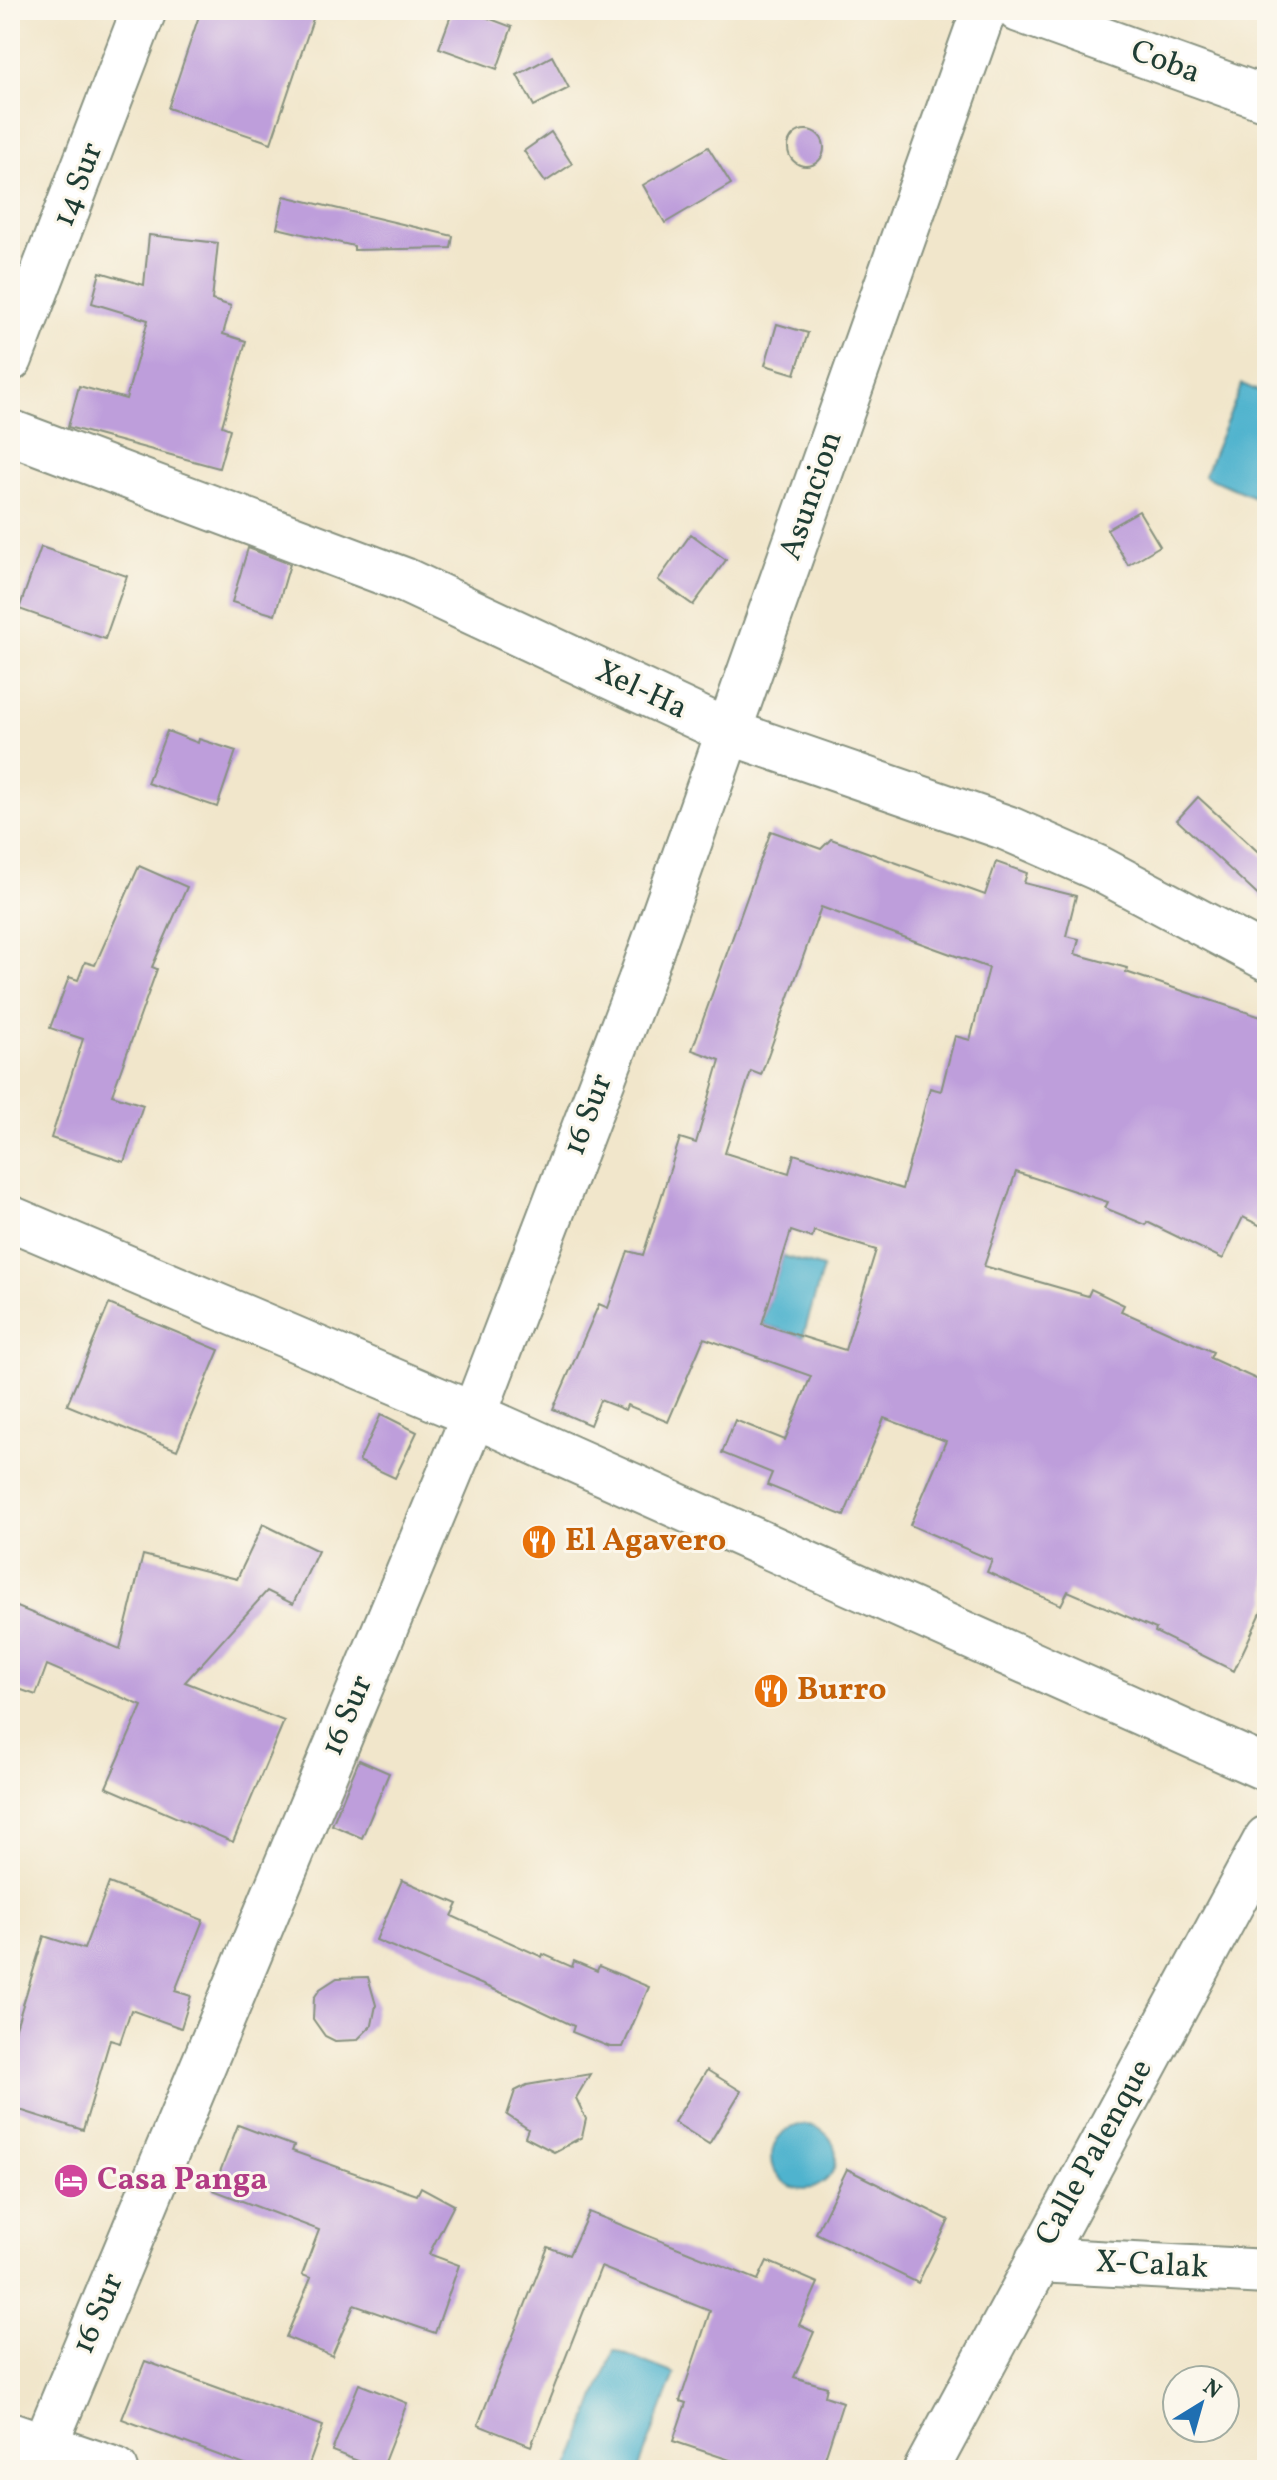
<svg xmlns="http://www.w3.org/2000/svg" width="1277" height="2480" font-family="Vollkorn,serif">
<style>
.water{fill:#4fb3ce;stroke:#377881;stroke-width:2}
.building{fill:#be9edb;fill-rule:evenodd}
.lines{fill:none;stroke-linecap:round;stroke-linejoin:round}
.minor-casing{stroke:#889280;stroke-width:48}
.minor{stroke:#fff;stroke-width:44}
.labels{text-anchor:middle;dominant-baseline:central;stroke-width:6;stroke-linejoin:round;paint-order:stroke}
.street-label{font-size:32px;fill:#1f3d34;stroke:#fbf7ec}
.food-label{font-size:32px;font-weight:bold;fill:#c56008;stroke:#fbf7ec;text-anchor:start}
.hotel-label{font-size:32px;font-weight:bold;fill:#b23c85;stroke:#fbf7ec;text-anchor:start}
</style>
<rect width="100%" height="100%" fill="#fbf7ec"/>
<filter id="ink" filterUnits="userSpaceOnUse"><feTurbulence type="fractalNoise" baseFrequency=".0125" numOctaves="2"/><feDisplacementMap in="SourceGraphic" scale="16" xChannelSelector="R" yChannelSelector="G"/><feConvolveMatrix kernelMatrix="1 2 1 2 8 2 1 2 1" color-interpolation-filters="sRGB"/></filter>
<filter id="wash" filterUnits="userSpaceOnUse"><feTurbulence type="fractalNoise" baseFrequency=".006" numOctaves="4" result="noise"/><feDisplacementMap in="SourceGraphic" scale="32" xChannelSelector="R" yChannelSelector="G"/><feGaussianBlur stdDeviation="1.8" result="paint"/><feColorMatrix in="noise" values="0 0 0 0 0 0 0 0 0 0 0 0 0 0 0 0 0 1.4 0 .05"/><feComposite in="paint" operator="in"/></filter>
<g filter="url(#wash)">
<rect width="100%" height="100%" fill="#f1e6cb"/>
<g class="water">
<path d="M1242,384L1267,395L1266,502L1204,476Z"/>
<path d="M783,1256L823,1268L803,1337L762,1324Z"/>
<circle cx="804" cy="2157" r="32"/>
<path d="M614,2350L675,2374L638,2470H568Z"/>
</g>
<g id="blocks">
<g class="building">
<path d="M201,10H316L271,143L168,108Z"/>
<path d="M453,10H467L512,27L497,69L439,48Z"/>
<path d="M552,56L569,88L534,106L517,75Z"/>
<circle cx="806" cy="148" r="18"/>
<path d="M551,132L572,164L545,182L524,151Z"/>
<path d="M708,147L731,184L665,223L643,185Z"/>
<path d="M284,196L453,236L451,248L354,250V246L277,228Z"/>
<path d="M149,235L218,243L212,300L231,306L223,334L246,341L222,426L230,429L219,468L68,427L79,386L126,399L148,320L92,303L100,272L144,285Z"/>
<path d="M777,324L808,333L795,374L765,365Z"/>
<path d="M1139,511L1160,546L1128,565L1107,529Z"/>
<path d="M691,534L726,560L693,605L658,580Z"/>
<path d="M41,547L127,576L105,639L19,609Z"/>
<path d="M248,548L290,564L275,615L232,602Z"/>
<path d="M167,731L198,743L199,739L236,751L217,807L147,783Z"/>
<path d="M1198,797L1267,860V904L1177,820Z"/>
<path d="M771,831L821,849L831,839L985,895L996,862L1027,873L1024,883L1076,896L1066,936L1079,939L1075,954L1127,968L1126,972L1267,1019V1229L1243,1217L1223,1259L1147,1222L1146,1225L1105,1208L1108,1202L1016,1172L984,1266L1088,1296L1091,1289L1124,1305L1121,1311L1213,1352L1210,1358L1267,1384V1600L1234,1671L1155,1632L1156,1629L1068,1591L1061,1605L987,1572L992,1560L910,1525L946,1441L884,1418L844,1516L767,1485L772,1473L722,1453L735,1420L785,1440L811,1376L704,1338L668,1422L627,1405L625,1410L600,1400L590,1425L553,1409L599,1304L608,1308L628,1251L643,1255L680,1138L696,1143L720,1060L692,1050ZM821,907L989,968L970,1040L955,1036L941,1091L930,1088L902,1189L794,1154L789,1173L725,1153L751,1071L761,1075ZM791,1231L812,1238L814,1231L876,1250L845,1350L762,1324Z"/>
<path d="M139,866L187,887L152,967L157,969L112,1095L143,1105L124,1162L51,1138L83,1039L50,1028L69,977L78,980L85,962L95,965Z"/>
<path d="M109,1304L219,1350L177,1450L67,1405Z"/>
<path d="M381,1414L417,1432L395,1478L359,1461Z"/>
<path d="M263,1524L318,1551L293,1604L267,1591L185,1682L284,1721L233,1842L106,1787L142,1706L47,1665L36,1695L10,1686V1604L120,1649L143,1555L237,1579Z"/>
<path d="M359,1760L389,1773L362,1838L332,1825Z"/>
<path d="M402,1880L458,1904L452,1916L542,1957L543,1954L572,1967L574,1961L597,1971L599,1966L649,1987L623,2047H610L572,2032L574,2026L521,2001L376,1940Z"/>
<path d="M109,1883L203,1920L175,1991L191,1996L181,2028L131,2010L120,2043L110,2040L83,2130L10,2107V2047L44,1936L84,1949Z"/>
<path d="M368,1977L376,2005L372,2025L357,2040L335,2041L325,2036L313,2019L314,1998L320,1989L337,1978Z"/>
<path d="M707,2070L741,2091L709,2144L674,2122Z"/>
<path d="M590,2074L576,2098L586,2119L582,2137L554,2152L525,2137L528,2129L507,2115L515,2091L527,2085Z"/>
<path d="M238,2125L294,2146L292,2151L417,2195L421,2187L454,2205L429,2254L459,2265L435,2333L354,2305L332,2356L286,2337L311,2278L302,2275L319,2230L213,2190Z"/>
<path d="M847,2169L949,2220L918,2283L816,2233Z"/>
<path d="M589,2212L758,2280L767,2261L818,2283L799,2325L814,2332L794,2377L827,2387L825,2396L843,2402L821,2470H760L673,2441L686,2403L680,2401L710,2311L601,2267L531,2446L478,2425L548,2247L569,2255Z"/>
<path d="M145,2361L323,2426L307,2470H258L122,2419Z"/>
<path d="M359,2384L407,2403L381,2470L332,2451Z"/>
</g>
</g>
</g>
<g filter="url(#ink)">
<use href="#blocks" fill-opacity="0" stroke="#889280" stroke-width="2"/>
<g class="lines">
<g class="minor-casing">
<g id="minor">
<path d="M1019,10L1267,99"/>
<path d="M10,359L144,10"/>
<path d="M10,432L404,580L729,732L1007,828L1098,868L1267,958"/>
<path d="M10,1218L474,1415L1267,1769"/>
<path d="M1038,2260L1267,2272"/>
<path d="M10,2434L116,2470"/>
<path d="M45,2445L474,1415L640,982L984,10"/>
<path d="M926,2470L1267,1838"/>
</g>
</g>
<use href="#minor" class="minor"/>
</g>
</g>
<defs>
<g id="restaurant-disc" transform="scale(1.8)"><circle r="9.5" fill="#e8710a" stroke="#fbf7ec"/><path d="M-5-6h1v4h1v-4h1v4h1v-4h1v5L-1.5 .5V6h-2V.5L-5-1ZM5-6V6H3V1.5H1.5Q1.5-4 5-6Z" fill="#fff"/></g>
<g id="hotel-disc" transform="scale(1.8)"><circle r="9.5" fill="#d1479c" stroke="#fbf7ec"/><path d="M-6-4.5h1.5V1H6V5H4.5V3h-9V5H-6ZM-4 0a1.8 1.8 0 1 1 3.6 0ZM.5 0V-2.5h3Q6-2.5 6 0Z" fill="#fff"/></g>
</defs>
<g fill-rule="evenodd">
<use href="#restaurant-disc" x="539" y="1542"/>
<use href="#restaurant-disc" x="771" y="1691"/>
<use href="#hotel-disc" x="71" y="2181"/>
</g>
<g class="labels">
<g class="street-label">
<text transform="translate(1165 63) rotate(20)">Coba</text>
<text transform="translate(79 185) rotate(-69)">14 Sur</text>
<text transform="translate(812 496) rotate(-71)">Asuncion</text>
<text transform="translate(641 691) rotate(25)">Xel-Ha</text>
<text transform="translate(589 1115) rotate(-69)">16 Sur</text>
<text transform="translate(348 1716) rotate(-67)">16 Sur</text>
<text transform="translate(1095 2153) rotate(-61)">Calle Palenque</text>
<text transform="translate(1152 2266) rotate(3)">X-Calak</text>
<text transform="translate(99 2314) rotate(-67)">16 Sur</text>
</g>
<g class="food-label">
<text x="565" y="1542">El Agavero</text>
<text x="797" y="1691">Burro</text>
</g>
<g class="hotel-label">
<text x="97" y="2181">Casa Panga</text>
</g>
</g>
<rect width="1277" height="2480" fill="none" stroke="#fbf7ec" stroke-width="40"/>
<g transform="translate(1201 2404) rotate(37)"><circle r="38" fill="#fbf7ec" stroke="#a3ada2" stroke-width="2"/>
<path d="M0-6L14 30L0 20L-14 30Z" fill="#1f6fb2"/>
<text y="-12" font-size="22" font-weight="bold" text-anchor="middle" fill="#1f3d34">N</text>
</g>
</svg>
